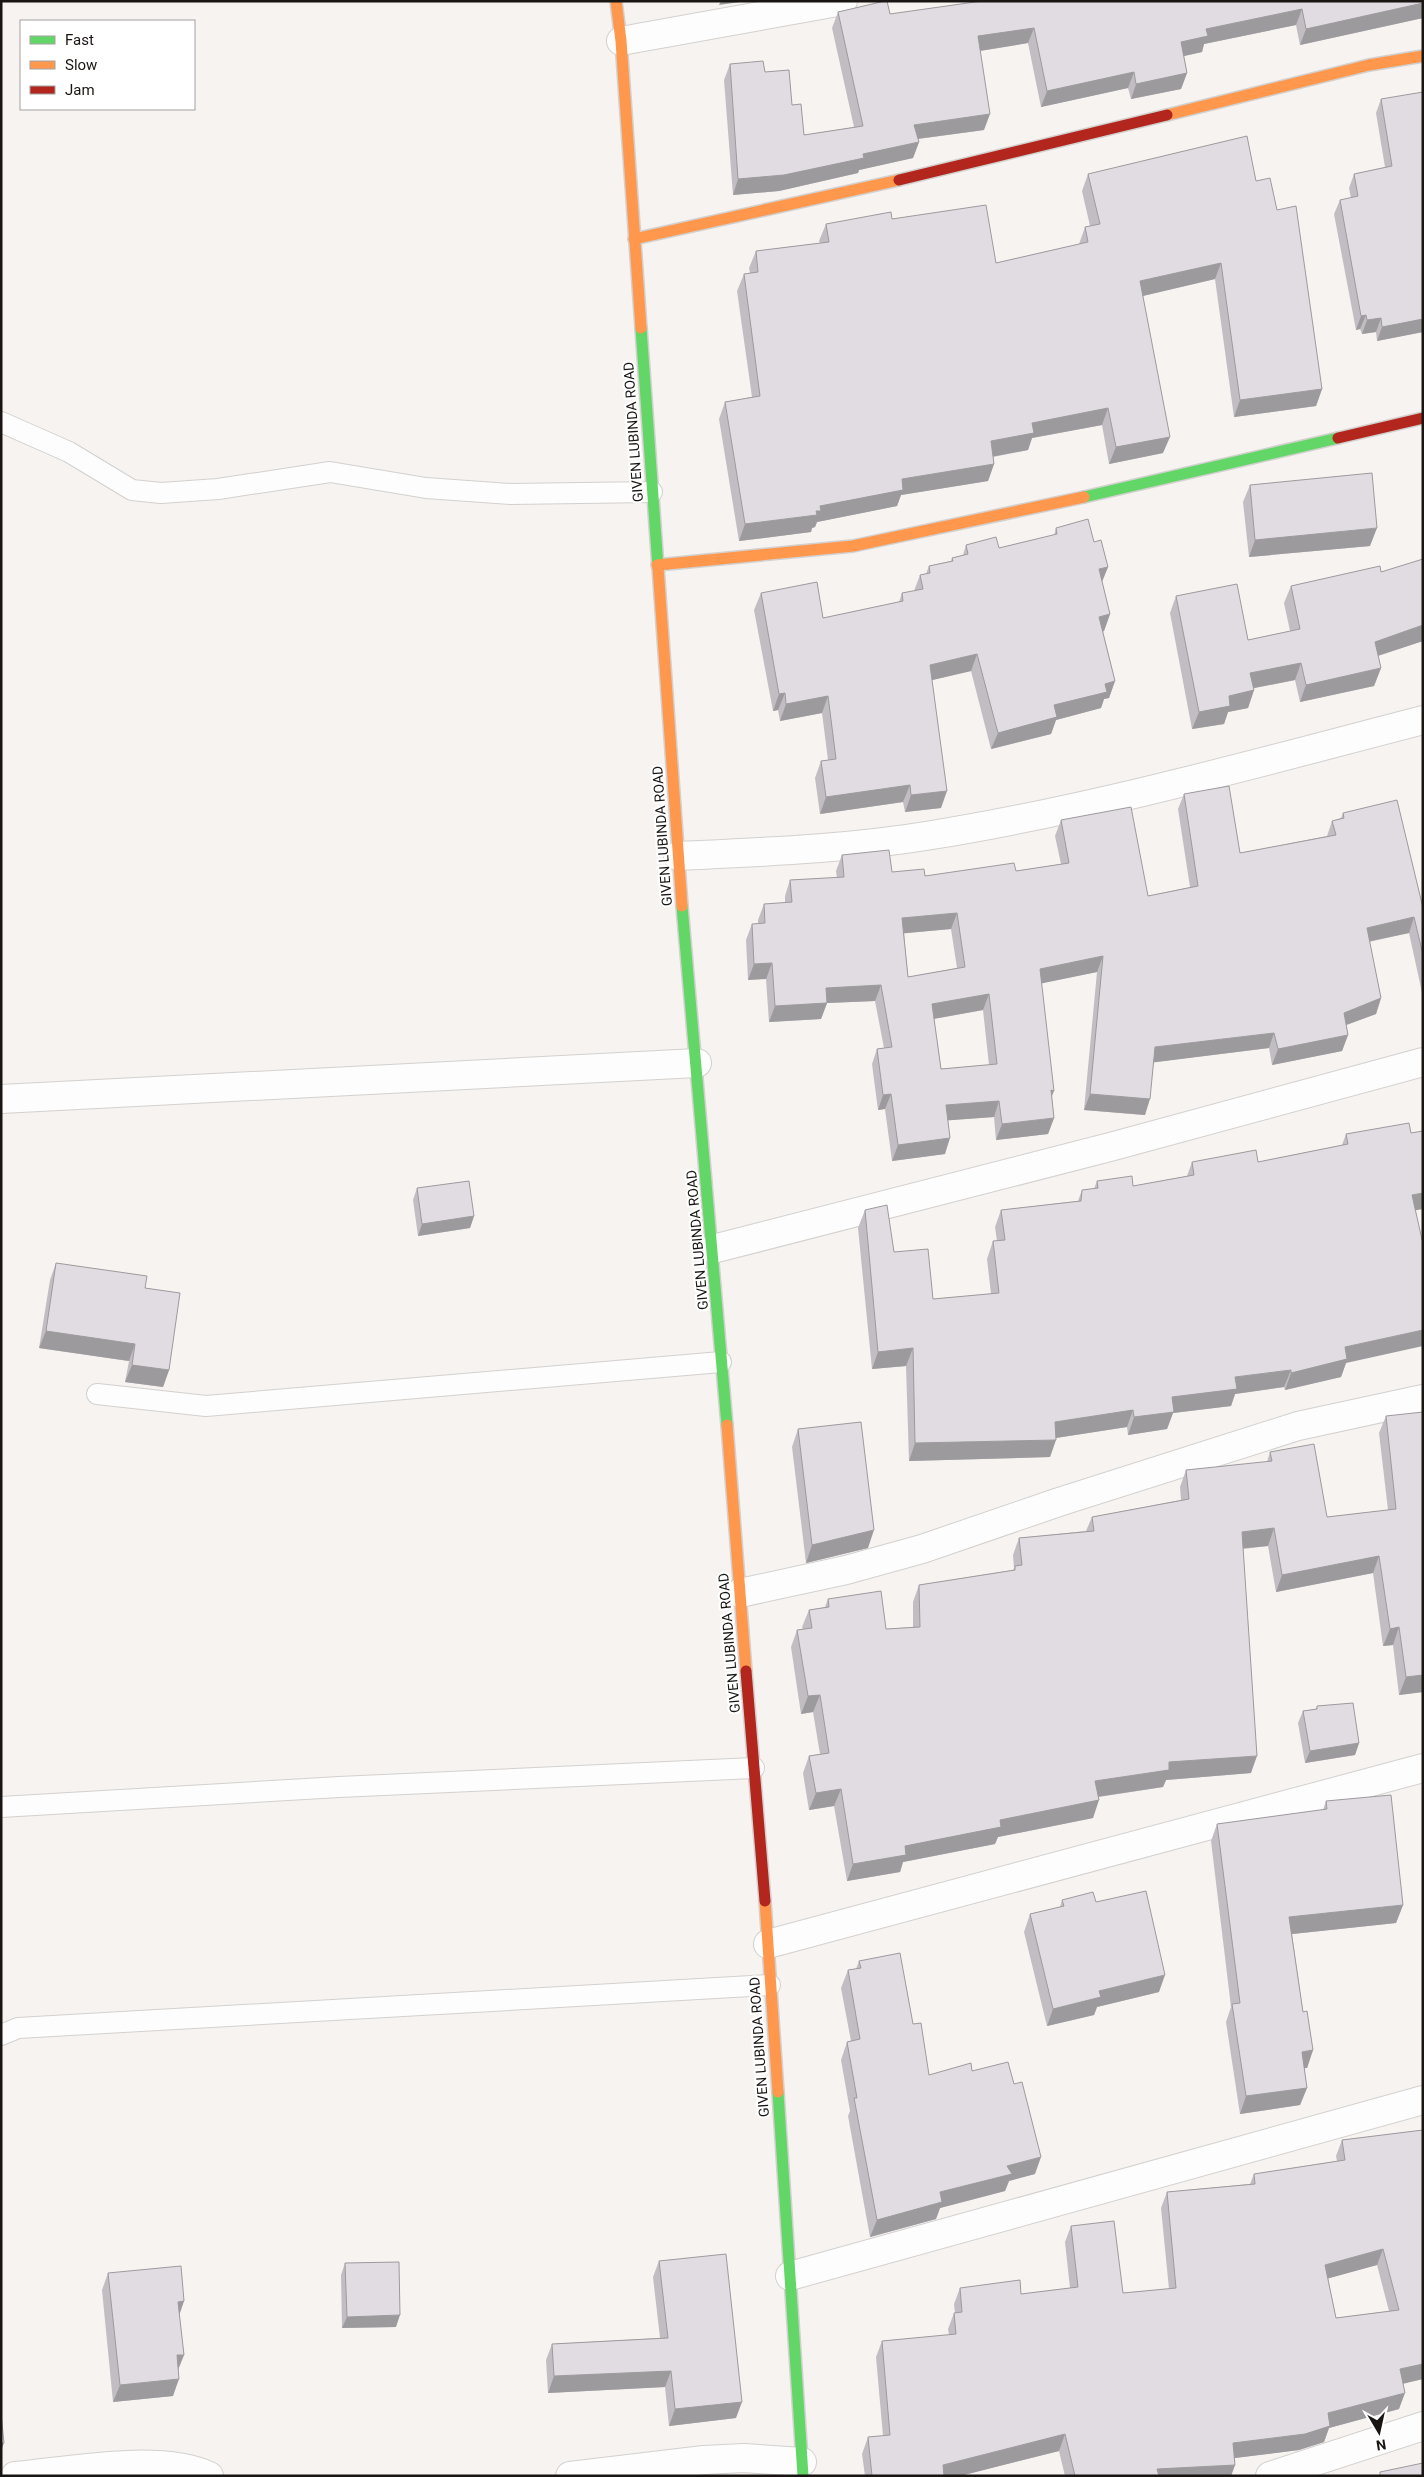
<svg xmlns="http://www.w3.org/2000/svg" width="1424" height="2477" font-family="Roboto,sans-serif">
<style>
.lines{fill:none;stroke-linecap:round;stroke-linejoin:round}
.lane-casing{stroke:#d3d1cf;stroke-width:22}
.street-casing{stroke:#d3d1cf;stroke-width:30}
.fast-casing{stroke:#d3d1cf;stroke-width:14}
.slow-casing{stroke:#d3d1cf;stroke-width:14}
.jam-casing{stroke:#d3d1cf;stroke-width:14}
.lane{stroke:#fefdfd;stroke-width:20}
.street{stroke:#fefdfd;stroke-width:28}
.fast{stroke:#63d668;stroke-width:11}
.slow{stroke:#ff974d;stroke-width:11}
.jam{stroke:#b3261e;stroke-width:11}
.wall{fill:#c1bdc2;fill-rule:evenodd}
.shaded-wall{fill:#9d9a9e}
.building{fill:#e0dce1;stroke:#9d9a9e;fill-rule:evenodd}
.labels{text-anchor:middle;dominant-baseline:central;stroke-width:4.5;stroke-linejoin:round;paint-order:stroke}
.street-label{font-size:14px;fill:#181513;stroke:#fff}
</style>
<rect width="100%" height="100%" fill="#f6f3f0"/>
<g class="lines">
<g class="lane-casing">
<g id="lane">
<path d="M1,422L69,452L132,490L161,493L218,489L330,472L426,488L511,494L652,492"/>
<path d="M97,1394L206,1406L721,1362"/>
<path d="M1,1807L339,1787L754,1768"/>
<path d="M1,2035L18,2028L770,1985"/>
</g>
</g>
<g class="street-casing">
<g id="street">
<path d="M621,41L843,1"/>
<path d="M678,856C762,852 848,849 932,835C1098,808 1261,762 1423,720"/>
<path d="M1,1099L697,1063"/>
<path d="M713,1249L1110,1147L1423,1062"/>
<path d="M740,1593L846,1570L922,1549L1059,1502L1298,1426L1423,1399"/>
<path d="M768,1944L1423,1768"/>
<path d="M790,2276L1423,2100"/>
<path d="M15,2476C69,2471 161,2453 209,2476"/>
<path d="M570,2476L704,2460L744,2458L802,2462"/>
<path d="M1270,2476L1423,2426"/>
</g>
</g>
<g class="fast-casing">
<g id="fast">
<path d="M641,328L658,567"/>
<path d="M1084,497L1338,438"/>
<path d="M682,906L727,1425"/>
<path d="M778,2092L803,2476"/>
</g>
</g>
<g class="slow-casing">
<g id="slow">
<path d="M616,1L621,41L641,328"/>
<path d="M1167,115L1369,65L1423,56"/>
<path d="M634,239L899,180"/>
<path d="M657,565L853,546L1084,497"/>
<path d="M658,567L682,906"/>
<path d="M727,1425L746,1671"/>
<path d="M765,1901L778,2092"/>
</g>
</g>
<g class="jam-casing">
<g id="jam">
<path d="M899,180L1167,115"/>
<path d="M1338,438L1423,418"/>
<path d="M746,1671L765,1901"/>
</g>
</g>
<use href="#lane" class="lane"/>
<use href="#street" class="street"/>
<use href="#fast" class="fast"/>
<use href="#slow" class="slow"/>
<use href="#jam" class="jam"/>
</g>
<g class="wall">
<path d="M1423,1V18L1300,45L1296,25L1204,44L1202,52L1184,56L1187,73L1181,89L1131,99L1128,88L1041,107L1028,43L980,51L984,130L918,139L919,142L913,158L859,170L858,173L779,191L733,195L724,80L730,64L765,72L792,105L804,135L854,127L832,28L838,12L890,14Z"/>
<path d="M1381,99L1423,332L1377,341L1376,332L1362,334L1360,329L1356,330L1334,214L1340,200L1351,198L1349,188L1354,174L1385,167L1376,113Z"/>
<path d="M1088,174L1256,181L1277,210L1322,389L1316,406L1234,417L1215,279L1143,296L1163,453L1109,464L1102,425L1032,438L1028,450L993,457L994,464L988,481L901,495L897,506L817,522L815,527L812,528L811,532L739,541L719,419L725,402L752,397L737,291L744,274L750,273L749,268L756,251L820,243L819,241L826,224L892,219L996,263L1079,244L1085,227L1090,226L1082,191Z"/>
<path d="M1250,485L1370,546L1249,557L1243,502Z"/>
<path d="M1056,528L1094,542L1108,567L1102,582L1110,614L1104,631L1103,632L1115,681L1109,698L1104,699L1101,708L1056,720L1051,734L991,749L971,671L932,680L941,808L905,812L903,802L820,814L815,778L821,761L828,760L822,713L780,721L778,710L773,711L754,610L761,593L823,618L899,602L902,593L914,591L920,575L926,574L929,566L951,561L952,558L963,555L966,545L999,548L1054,535Z"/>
<path d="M1381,572L1423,641L1378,656L1381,668L1374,686L1300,702L1295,680L1254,688V690L1248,708L1228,712L1224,724L1192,729L1170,613L1176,596L1248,640L1290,631L1284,603L1291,586Z"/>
<path d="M1184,794L1240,853L1327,836L1332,821L1341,818L1343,813L1423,908V997L1409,933L1369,942L1381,998L1376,1014L1346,1025L1348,1035L1342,1051L1272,1065L1269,1048L1154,1062L1145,1115L1084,1110L1097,972L1041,983L1054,1118L1048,1134L996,1140L994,1117L948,1120L945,1154L892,1161L885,1109L878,1110L872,1064L877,1049L884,1048L875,1001L827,1003L821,1019L769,1022L766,979L748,980L746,940L752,924H758V920L764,904L785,903V896L790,880L837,878L836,871L842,855L892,872L925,876L1016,871L1061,864L1055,836L1061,820L1148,896L1190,887L1178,809ZM951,929L957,968L908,977L904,933ZM983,1010L989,1065L941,1069L934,1019Z"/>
<path d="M1346,1134L1415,1210L1346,1363L1341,1377L1285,1390L1284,1387L1235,1394L1231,1406L1173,1413L1167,1429L1128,1435L1127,1427L1056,1438L1050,1457L909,1461L906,1366L872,1369L858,1228L865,1210L894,1252L933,1299L991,1294L987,1259L993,1241H997L995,1227L1001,1210L1078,1201L1082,1190L1094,1189L1097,1181L1133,1186L1187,1176L1192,1162H1258L1342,1145Z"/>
<path d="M417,1188L474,1216L470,1228L418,1236L413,1200Z"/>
<path d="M56,1263L145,1288L169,1370L163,1387L125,1382L129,1361L39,1348L50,1280Z"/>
<path d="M1386,1416L1423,1692L1399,1695L1393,1645L1383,1646L1373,1573L1276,1592L1268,1546L1243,1549L1251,1773L1166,1780L1163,1787L1099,1797L1093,1818L998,1837L995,1844L903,1862L900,1872L847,1881L834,1806L809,1810L803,1773L809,1756L820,1754L813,1712L801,1714L791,1647L797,1630L803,1629L802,1627L809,1610L825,1607L828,1599L886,1629L913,1627V1602L919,1585L1013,1570L1014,1568L1013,1555L1019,1538L1086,1531L1092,1517L1181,1500L1180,1487L1186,1470L1267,1462L1270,1452L1327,1517L1388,1510L1379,1433Z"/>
<path d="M798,1429L868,1548L806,1563L792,1447Z"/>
<path d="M1317,1706L1359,1743L1355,1755L1305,1763L1298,1723L1303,1711L1316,1709Z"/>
<path d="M1326,1801L1403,1905L1396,1923L1292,1934L1303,2012L1313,2050L1307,2068H1304L1307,2088L1300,2105L1240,2114L1226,2022L1231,2007L1211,1841L1217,1824L1323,1810Z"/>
<path d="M1062,1900L1096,1902L1159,1992L1097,2007L1094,2015L1047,2026L1024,1932L1030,1914L1060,1907Z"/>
<path d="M859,1961L913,2024L929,2075L972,2071L1035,2174L1009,2181L1005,2191L940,2208L936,2219L870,2237L848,2116L850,2111L841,2060L847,2042L851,2041L841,1988L848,1970L856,1969Z"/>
<path d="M1423,2130V2379L1403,2383L1399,2409L1329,2428L1324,2442L1299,2450L1234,2458L1235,2465L1231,2476H1065L1059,2451L960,2476H865L862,2454L868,2437L883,2436L876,2357L882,2341L949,2335L948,2329L954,2313H955L954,2304L960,2288L1021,2294L1070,2288L1065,2242L1071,2226L1123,2293L1169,2289L1161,2208L1167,2192L1250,2184L1254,2174L1337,2161L1336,2156L1342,2140ZM1377,2265L1389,2311L1336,2318L1328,2278Z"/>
<path d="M659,2261L736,2418L669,2426L665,2387L548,2393L546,2360L552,2344L660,2338L653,2277Z"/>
<path d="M345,2263L396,2327L342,2328L341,2275Z"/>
<path d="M108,2273L184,2301L179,2314L184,2355L178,2370L173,2396L113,2402L102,2290Z"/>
</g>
<g class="shaded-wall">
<path d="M721,1H747L719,5Z"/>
<path d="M1423,3V18L1300,45L1306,29Z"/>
<path d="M1302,9L1296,25L1204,44L1202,52L1175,58L1181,42L1206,29Z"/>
<path d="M1034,28L1028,43L973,52L978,36Z"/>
<path d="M1134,72L1128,88L1041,107L1047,91Z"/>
<path d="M1187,73L1181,89L1131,99L1136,84Z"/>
<path d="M990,114L984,130L909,140L914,125Z"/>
<path d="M919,142L913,158L859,170L858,173L779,191L733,195L738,179L863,154Z"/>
<path d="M1221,263L1215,279L1134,298L1140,281Z"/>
<path d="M1366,315L1360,329L1356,330L1361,316Z"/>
<path d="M1381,318L1376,332L1362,334L1367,320Z"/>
<path d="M1423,319V332L1377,341L1382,327Z"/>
<path d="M1322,389L1316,406L1234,417L1240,400Z"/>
<path d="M1108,408L1102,425L1032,438L1028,450L985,458L991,441L1032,423Z"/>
<path d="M1170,437L1163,453L1109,464L1116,447Z"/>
<path d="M994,464L988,481L901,495L897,506L817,522L815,527L812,528L811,532L739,541L745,524L816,511L820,506L902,479Z"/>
<path d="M1377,528L1370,546L1249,557L1255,540Z"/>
<path d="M1108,567L1101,584L1099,569Z"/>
<path d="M1110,614L1104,631L1093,634L1099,617Z"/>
<path d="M1423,625V641L1368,659L1375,642Z"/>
<path d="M977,654L971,671L924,682L930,665Z"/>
<path d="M1301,663L1295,680L1244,690L1250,673Z"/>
<path d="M1381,668L1374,686L1300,702L1306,685Z"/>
<path d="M1115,681L1109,698L1104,699L1101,708L1056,720L1051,734L991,749L998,733L1054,705L1105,684Z"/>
<path d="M1254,690L1248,708L1228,712L1224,724L1192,729L1199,712L1229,696Z"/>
<path d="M785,693L778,710L773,711L779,694Z"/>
<path d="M828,696L822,713L780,721L786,704Z"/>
<path d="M910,785L903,802L820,814L826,797Z"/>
<path d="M947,791L941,808L905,812L911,795Z"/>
<path d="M957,913L951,929L897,934L902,918Z"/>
<path d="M1414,917L1409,933L1361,943L1367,928Z"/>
<path d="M1103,956L1097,972L1034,985L1040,969Z"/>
<path d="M772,963L766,979L748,980L754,964Z"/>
<path d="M881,985L875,1001L827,1003L821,1019L769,1022L775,1006L826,988Z"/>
<path d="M989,994L983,1010L927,1020L932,1004Z"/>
<path d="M1381,998L1376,1014L1338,1028L1344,1013Z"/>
<path d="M1274,1033L1269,1048L1149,1063L1155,1047Z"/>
<path d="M1348,1035L1342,1051L1272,1065L1278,1049Z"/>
<path d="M1051,1090L1054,1091L1048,1106Z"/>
<path d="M891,1094L885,1109L878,1110L883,1095Z"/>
<path d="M1090,1094L1150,1099L1145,1115L1084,1110Z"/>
<path d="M999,1101L994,1117L940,1121L946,1105Z"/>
<path d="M1054,1118L1048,1134L996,1140L1002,1124Z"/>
<path d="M950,1138L945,1154L892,1161L898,1145Z"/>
<path d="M1423,1193V1209L1406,1212L1412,1195Z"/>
<path d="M474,1216L470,1228L418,1236L422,1224Z"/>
<path d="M1423,1330V1346L1346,1363L1341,1377L1285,1390L1291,1373L1345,1347Z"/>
<path d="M46,1331L135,1344L129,1361L39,1348Z"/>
<path d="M913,1348L906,1366L872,1369L878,1352Z"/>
<path d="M132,1365L169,1370L163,1387L125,1382Z"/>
<path d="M1291,1370L1284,1387L1235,1394L1231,1406L1173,1413L1167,1429L1128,1435L1134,1417L1172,1397L1235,1377Z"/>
<path d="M1133,1410L1127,1427L1049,1439L1055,1422Z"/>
<path d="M1056,1440L1050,1457L909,1461L915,1443Z"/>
<path d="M1274,1528L1268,1546L1236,1549L1242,1532Z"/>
<path d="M874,1530L868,1548L806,1563L812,1545Z"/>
<path d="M1379,1556L1373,1573L1276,1592L1282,1575Z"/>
<path d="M1399,1627L1393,1645L1383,1646L1390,1629Z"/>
<path d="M1423,1675V1692L1399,1695L1406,1677Z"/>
<path d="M820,1695L813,1712L801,1714L808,1696Z"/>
<path d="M1359,1743L1355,1755L1305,1763L1310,1751Z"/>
<path d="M1257,1756L1251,1773L1166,1780L1163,1787L1089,1798L1095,1781L1169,1762Z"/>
<path d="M841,1789L834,1806L809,1810L816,1793Z"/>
<path d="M1099,1800L1093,1818L998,1837L995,1844L903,1862L900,1872L847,1881L853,1864L905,1846L1000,1820Z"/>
<path d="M1403,1905L1396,1923L1283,1935L1289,1917Z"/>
<path d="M1165,1975L1159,1992L1097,2007L1094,2015L1047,2026L1053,2009L1099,1991Z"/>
<path d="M1313,2050L1307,2068L1295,2069L1302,2052Z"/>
<path d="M1307,2088L1300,2105L1240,2114L1246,2096Z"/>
<path d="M1041,2157L1035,2174L1009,2181L1005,2191L940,2208L936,2219L870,2237L877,2220L940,2192L1007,2166Z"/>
<path d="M1383,2249L1377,2265L1319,2281L1325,2265Z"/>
<path d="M184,2301L178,2319V2302Z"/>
<path d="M400,2315L396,2327L342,2328L347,2317Z"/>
<path d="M177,2355H184L177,2372Z"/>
<path d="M1423,2364V2379L1394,2386L1400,2369Z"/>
<path d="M671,2371L665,2387L548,2393L554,2376Z"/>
<path d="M179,2379L173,2396L113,2402L120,2385Z"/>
<path d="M1405,2393L1399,2409L1329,2428L1324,2442L1299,2450L1227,2459L1233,2443L1328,2413Z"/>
<path d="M742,2402L736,2418L669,2426L675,2409Z"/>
<path d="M1065,2434L1059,2451L960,2476H939L943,2465Z"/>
<path d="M1,2443H4L1,2451Z"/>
<path d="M1235,2465L1231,2476H1155L1157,2469Z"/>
</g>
<g class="building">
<path d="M885,1H887L890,14L982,1H1423V3L1306,29L1302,9L1206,29L1208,36L1181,42L1187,73L1136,84L1134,72L1047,91L1034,28L978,36L990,114L914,125L919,142L863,154L864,158L784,175L738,179L730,64L763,61L765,72L789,70L792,105L801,104L804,135L863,126L838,12Z"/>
<path d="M1423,92V319L1382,327L1381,318L1367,320L1366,315L1361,316L1340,200L1358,196L1354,174L1392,166L1381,99Z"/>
<path d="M1247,136L1256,181L1270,178L1277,210L1296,206L1322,389L1240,400L1221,263L1140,281L1170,437L1116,447L1108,408L1032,423L1034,433L991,441L994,464L902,479L903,490L820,506L821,511H816L817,515L745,524L725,402L760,396L744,274L758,272L756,251L829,242L826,224L891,212L892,219L986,205L996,263L1088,242L1085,227L1100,224L1088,174Z"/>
<path d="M1372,473L1377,528L1255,540L1250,485Z"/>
<path d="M1088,519L1094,542L1101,540L1108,567L1099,569L1110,614L1099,617L1115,681L1105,684L1107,692L1054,705L1057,717L998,733L977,654L930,665L947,791L911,795L910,785L826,797L821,761L836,759L828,696L786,704L785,693L779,694L761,593L817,582L823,618L903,601L902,593L923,589L920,575L930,573L929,566L953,561L952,558L968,554L966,545L996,537L999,548L1057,534L1056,528Z"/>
<path d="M1423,559V625L1375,642L1381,668L1306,685L1301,663L1250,673L1254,690L1229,696L1230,706L1199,712L1176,596L1237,584L1248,640L1300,629L1291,586L1380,566L1381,572Z"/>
<path d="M1229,786L1240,853L1336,835L1332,821L1344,818L1343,813L1397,800L1423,908V955L1414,917L1367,928L1381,998L1344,1013L1348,1035L1278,1049L1274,1033L1155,1047L1150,1099L1090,1094L1103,956L1040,969L1054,1091L1051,1090L1054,1118L1002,1124L999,1101L946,1105L950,1138L898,1145L891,1094L883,1095L877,1049L892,1047L881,985L826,988L827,1003L775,1006L772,963L754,964L752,924L765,923L764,904L792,902L790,880L844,877L842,855L889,850L892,872L924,869L925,876L1014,863L1016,871L1069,863L1061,820L1131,807L1148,896L1198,886L1184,794ZM957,913L965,967L908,977L902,918ZM989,994L997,1064L941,1069L932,1004Z"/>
<path d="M1409,1123L1411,1133L1423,1131V1193L1412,1195L1423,1244V1330L1345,1347L1347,1359L1291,1373V1370L1235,1377L1237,1389L1172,1397L1174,1412L1134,1417L1133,1410L1055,1422L1056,1440L915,1443L913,1348L878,1352L865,1210L887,1205L894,1252L928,1249L933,1299L999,1293L993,1241L1005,1240L1001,1210L1081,1201L1082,1190L1098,1188L1097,1181L1132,1176L1133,1186L1194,1175L1192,1162L1256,1150L1258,1162L1348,1144L1346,1134Z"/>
<path d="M469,1181L474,1216L422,1224L417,1188Z"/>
<path d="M56,1263L147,1276L145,1288L180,1293L169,1370L132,1365L135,1344L46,1331Z"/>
<path d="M1423,1412V1675L1406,1677L1399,1627L1390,1629L1379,1556L1282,1575L1274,1528L1242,1532L1257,1756L1169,1762V1770L1095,1781L1099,1800L1000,1820L1001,1827L905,1846L906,1855L853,1864L841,1789L816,1793L809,1756L829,1753L820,1695L808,1696L797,1630L812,1628L809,1610L829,1607L828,1599L881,1591L886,1629L920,1627L919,1585L1015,1570V1566L1022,1565L1019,1538L1094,1531L1092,1517L1189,1499L1186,1470L1272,1461L1270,1452L1314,1444L1327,1517L1396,1509L1386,1416Z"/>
<path d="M861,1422L874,1530L812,1545L798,1429Z"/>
<path d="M1353,1703L1359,1743L1310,1751L1303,1711L1317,1709V1706Z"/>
<path d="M1391,1795L1403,1905L1289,1917L1303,2012L1307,2011L1313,2050L1302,2052L1307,2088L1246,2096L1232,2004L1240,2003L1217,1824L1327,1809L1326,1801Z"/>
<path d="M1146,1891L1165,1975L1099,1991L1101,1997L1053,2009L1030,1914L1064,1906L1062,1900L1093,1892L1096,1902Z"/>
<path d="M900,1953L913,2024L921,2023L929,2075L971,2063L972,2071L1008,2062L1014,2084L1022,2082L1041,2157L1007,2166L1012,2174L940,2192L942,2202L877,2220L854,2098H857L847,2042L860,2039L848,1970L861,1968L859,1961Z"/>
<path d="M1423,2130V2364L1400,2369L1405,2393L1328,2413L1330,2426L1305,2434L1233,2443L1235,2465L1157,2469L1159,2476H1075L1065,2434L943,2465L944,2476H872L868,2437L890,2435L882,2341L956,2334L954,2313L962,2312L960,2288L1020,2280L1021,2294L1078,2287L1071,2226L1114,2221L1123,2293L1176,2288L1167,2192L1255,2184L1254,2174L1345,2160L1342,2140ZM1383,2249L1399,2310L1336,2318L1325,2265Z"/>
<path d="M726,2254L742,2402L675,2409L671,2371L554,2376L552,2344L668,2338L659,2261Z"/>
<path d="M399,2262L400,2315L347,2317L345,2263Z"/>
<path d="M181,2266L184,2301L178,2302L184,2355H177L179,2379L120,2385L108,2273Z"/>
<path d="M1,2414L4,2443H1Z"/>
<path d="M1423,2463V2476H1380V2472Z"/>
</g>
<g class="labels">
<g class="street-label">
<text transform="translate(633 432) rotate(-94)">GIVEN LUBINDA ROAD</text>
<text transform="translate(662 836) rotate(-94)">GIVEN LUBINDA ROAD</text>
<text transform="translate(697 1240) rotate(-95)">GIVEN LUBINDA ROAD</text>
<text transform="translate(729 1643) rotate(-95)">GIVEN LUBINDA ROAD</text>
<text transform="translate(759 2047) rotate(-94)">GIVEN LUBINDA ROAD</text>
</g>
</g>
<rect width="1424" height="2477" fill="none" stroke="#181513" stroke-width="5"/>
<rect x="20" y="20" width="175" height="90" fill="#ffffff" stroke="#a3a1a1"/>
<rect x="30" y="36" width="25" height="8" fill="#63d668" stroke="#a3a1a1"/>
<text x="65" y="45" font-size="15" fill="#181513">Fast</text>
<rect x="30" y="61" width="25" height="8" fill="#ff974d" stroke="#a3a1a1"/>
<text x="65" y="70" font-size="15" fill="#181513">Slow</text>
<rect x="30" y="86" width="25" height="8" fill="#b3261e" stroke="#a3a1a1"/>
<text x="65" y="95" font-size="15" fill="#181513">Jam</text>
<g transform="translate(1379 2432) rotate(171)" stroke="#ffffff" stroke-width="4" paint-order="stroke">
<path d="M0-4L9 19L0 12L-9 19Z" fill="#181513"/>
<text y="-8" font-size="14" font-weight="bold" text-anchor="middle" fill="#181513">N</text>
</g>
</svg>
